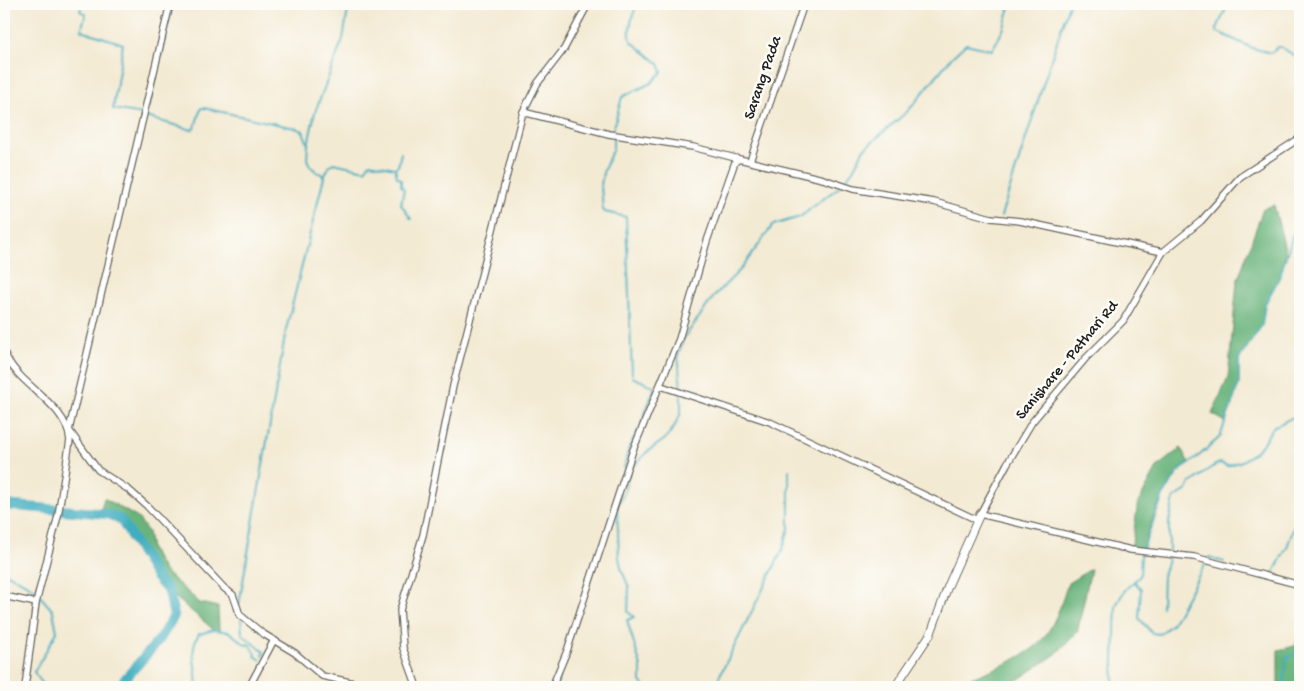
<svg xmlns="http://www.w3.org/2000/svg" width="1304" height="691" font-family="'Gochi Hand',sans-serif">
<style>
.forest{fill:#69b47c;stroke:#42684c}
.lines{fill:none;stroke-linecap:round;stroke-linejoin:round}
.stream{stroke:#41adc0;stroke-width:2}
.river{stroke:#41adc0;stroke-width:10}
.minor-casing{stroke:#67645c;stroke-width:8}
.tertiary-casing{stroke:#67645c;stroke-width:9}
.minor{stroke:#fff;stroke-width:5.5}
.tertiary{stroke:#fff;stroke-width:7}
.labels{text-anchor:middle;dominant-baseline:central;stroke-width:5;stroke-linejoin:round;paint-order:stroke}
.street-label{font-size:16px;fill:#1c1c1c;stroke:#fdfcf7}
</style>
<rect width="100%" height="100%" fill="#fdfcf7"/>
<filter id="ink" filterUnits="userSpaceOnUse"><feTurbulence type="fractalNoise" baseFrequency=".02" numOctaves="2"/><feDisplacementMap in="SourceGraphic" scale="10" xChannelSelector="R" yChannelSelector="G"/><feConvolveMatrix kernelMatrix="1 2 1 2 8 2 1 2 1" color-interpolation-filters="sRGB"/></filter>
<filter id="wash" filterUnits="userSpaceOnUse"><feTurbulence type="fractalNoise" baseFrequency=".0096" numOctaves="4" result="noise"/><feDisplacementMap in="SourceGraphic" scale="20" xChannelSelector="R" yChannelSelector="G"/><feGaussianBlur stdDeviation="1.12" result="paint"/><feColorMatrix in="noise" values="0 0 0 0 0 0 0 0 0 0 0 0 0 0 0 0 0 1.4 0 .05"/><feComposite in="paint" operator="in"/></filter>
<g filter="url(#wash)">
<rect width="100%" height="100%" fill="#f3ead3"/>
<g class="forest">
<path d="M1274,205L1286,253L1280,276L1265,304L1262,325L1239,359V384L1226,422L1212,414L1228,378L1237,282L1263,209Z"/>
<path d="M1181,448L1189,463C1163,483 1152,520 1142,551L1131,550L1138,503L1158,466Z"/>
<path d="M104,498L138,518L148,532L151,549L164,571L200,603L218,607L219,630H214L169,592L156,577L122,520L100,514Z"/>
<path d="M1091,569L1077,633L1056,654L1007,687H946C971,678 1018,662 1037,645C1055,628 1061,604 1068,583Z"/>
<path d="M1299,638L1300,687H1278V650L1295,646Z"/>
</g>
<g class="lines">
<g class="stream">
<path d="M82,4L80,11L86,14L81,30L123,44L113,109L142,114"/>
<path d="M995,4V6L1011,5"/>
<path d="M1228,4L1216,31L1252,48L1271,53L1277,47H1281L1300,59"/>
<path d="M149,106L173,4"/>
<path d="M146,117L192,130L195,127L201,108H204L295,128L303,131L308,145"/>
<path d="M612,133L622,97L651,83L662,72L659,64L631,41C627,30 633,14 637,4"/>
<path d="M613,137V148L603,173L601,186L603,210L605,212L626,217L632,374"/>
<path d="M395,168L398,166L401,153"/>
<path d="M318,173L310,166L307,159L308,145L315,112L343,39L349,4"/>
<path d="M324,177L330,165L334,163L365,170L370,163L395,168L397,177L401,179V186L404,189L401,204L411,219"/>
<path d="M843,183L853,170L864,149L909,110L951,58L966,44L992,50L1003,30L1011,4"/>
<path d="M1001,216L1069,4"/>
<path d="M632,377L655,387L641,424"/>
<path d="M681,389L678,355L684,338L715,295L741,269L773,225L800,217L840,186"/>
<path d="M624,468L629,447L639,429"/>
<path d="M1143,549L1163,496L1179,471L1200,455L1220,437L1239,384V359L1262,325L1265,304L1280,276L1300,212"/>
<path d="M1208,560L1209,557L1224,562"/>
<path d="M4,572L33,588L53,611L57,632L34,672L45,687"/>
<path d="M1269,574H1273L1287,547L1300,510"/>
<path d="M1134,581L1141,589L1139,618L1152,633L1160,634L1172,624L1205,564L1227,569"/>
<path d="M239,605L286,330L324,177L320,173"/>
<path d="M1162,607L1163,576L1169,556V523L1174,498L1187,490L1190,483C1201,478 1208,467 1220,463L1227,466L1242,461L1254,453L1261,446L1274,426C1284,424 1289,417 1300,415"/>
<path d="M241,619L242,634L264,652L263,656"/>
<path d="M214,630L229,632L246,645L249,644L256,654L255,656L261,660"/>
<path d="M196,687C199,668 187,652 199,634L214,630"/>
<path d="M556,687L559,678"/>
<path d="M645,687L641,681V667L627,620L634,617L628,612L629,587L622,571L619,558L617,506L624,493L630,470L648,451L664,440L673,429L681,413V395"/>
<path d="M714,687L783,549L789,528V470"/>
<path d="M1113,687L1116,605L1125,590L1140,576L1141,553"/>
<path d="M1284,687L1286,658L1300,653"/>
</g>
<path class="river" d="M4,505L108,514L121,520L156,577L169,592L174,616L159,640L118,687"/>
</g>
</g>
<g filter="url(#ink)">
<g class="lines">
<g class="minor-casing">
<g id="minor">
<path d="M170,4L69,430L98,470L129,490L147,506L224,588L233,595L240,615L262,633L295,653L322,676L373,687"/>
<path d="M523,112L609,134L693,147L739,159"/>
<path d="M1300,138L1240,177L1201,221L1163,252L1123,321L1086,358L1032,422L1007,464L980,514L1131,550L1194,557L1300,585"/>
<path d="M750,161L804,4"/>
<path d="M4,352C18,387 65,401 70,440L58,516L36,603L25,687"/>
<path d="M661,386L770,422L977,520"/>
<path d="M4,596L36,603"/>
<path d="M249,687L274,640"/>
<path d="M417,687L403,648L400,610L423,535L453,386L523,112L537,84L564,49L588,4"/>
<path d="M552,687L567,651L633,450L679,339L707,241L735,162L739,159L823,179L853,189L934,202L991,218L1020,221L1163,252"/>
</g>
</g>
<g class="tertiary-casing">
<path id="tertiary" d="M895,687L931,633L948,586L980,514"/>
</g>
<use href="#minor" class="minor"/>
<use href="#tertiary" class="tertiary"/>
</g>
</g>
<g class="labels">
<g class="street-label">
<text transform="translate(764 78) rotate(-71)">Sarang Pada</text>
<text transform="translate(1068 361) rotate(-50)">Sanishare - Pathari Rd</text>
</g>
</g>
<rect width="1304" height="691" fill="none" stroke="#fdfcf7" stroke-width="20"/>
</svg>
